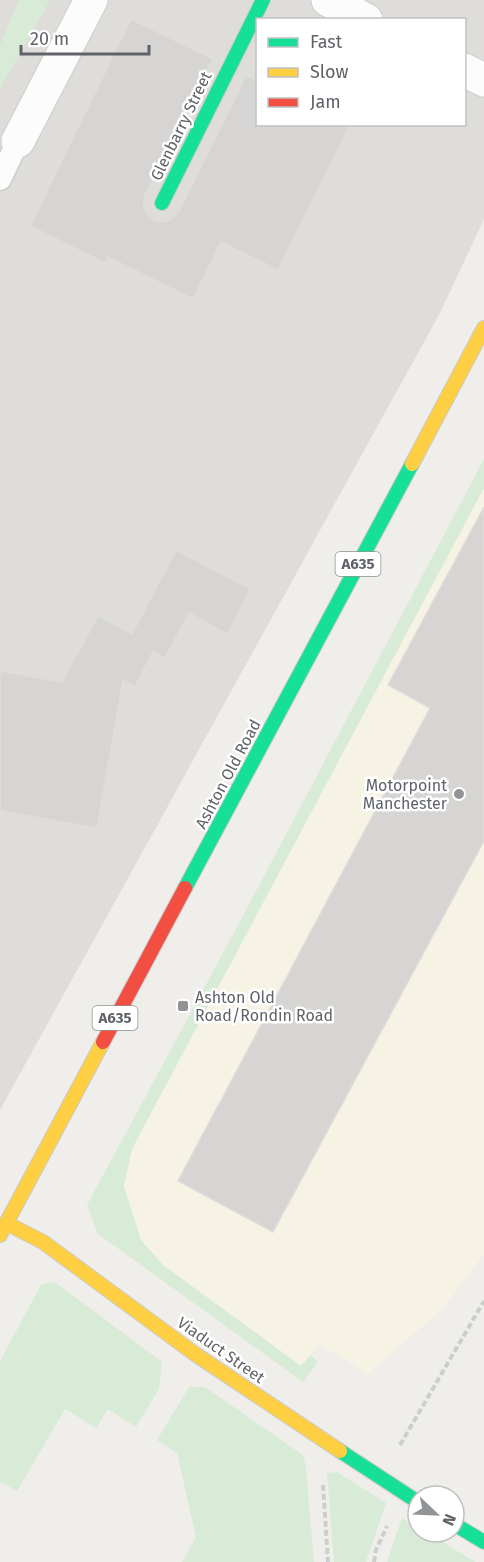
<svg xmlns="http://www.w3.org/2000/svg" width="484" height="1562" font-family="'Fira Sans',sans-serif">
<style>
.commercial{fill:#f7f3e4}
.industrial{fill:#dfddda;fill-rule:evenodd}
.green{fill:#d8ebd6}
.building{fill:#d6d5d3;stroke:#deddd9;stroke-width:1.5}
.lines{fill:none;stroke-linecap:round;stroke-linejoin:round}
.lane-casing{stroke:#cbcccc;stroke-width:25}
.street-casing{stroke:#cbcccc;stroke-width:35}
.fast-casing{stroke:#cacacb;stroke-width:16}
.slow-casing{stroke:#cacacb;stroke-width:16}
.jam-casing{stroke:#cacacb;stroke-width:16}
.path{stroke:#cacfcc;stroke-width:4;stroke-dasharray:6 3;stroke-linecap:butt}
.lane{stroke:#fdfcfc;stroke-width:22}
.street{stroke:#fdfcfc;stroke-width:33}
.fast{stroke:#16e098;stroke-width:14}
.slow{stroke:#ffcf43;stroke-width:14}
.jam{stroke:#f24e42;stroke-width:14}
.poi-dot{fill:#919496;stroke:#fff;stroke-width:2}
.labels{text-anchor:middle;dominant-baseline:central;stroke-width:5;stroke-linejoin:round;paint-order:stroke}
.shield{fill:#fff;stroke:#8f9295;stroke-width:1.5}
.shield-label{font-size:15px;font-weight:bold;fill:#5f6368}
.street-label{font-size:16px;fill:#5f6368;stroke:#fff}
.poi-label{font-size:16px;fill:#5f6368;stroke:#fff;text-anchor:end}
</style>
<rect width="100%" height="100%" fill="#efeeea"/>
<path class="commercial" d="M484,473V1254L443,1308L369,1373L319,1345L301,1366L163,1265L122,1219L117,1180L131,1137Z"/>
<path class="industrial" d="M0,0H484V219L440,313L0,1110ZM258,20H464V124H258Z"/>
<g class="green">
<path d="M19,0H50L0,89V45Z"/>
<path d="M484,459V488L132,1149L124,1186L141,1240L163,1265L301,1366L310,1355L318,1362L303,1382L98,1234L87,1205L236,929Z"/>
<path d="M55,1282L162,1362L159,1389L136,1427L108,1409L96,1428L65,1409L17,1491L0,1482V1361L41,1285Z"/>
<path d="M189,1387H205L303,1455L306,1467L314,1562H182L196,1537L177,1453L157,1440Z"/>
<path d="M337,1472L386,1503L366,1562H334L327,1473Z"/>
<path d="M402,1518L418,1527V1532H426L475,1562H387Z"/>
</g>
<g class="building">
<path d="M131,19L213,59L145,195L143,204L146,213L154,220L163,222L172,219L179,211L246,76L258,81V124H350L278,270L221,242L193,299L108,257L105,263L30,226Z"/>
<path d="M484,507V841L273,1232L178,1181L430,708L388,685Z"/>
<path d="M176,550L250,589L227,634L189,613L165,658L153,652L135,686L123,680L97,828L0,811V671L62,682L98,616L132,634Z"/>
</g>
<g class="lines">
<g class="lane-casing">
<path id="lane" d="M0,179L18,141"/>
</g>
<g class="street-casing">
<g id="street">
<path d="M328,0L366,20"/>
<path d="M464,70L484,80"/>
<path d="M18,141L91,0"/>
</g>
</g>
<g class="fast-casing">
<g id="fast">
<path d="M162,203L263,0"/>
<path d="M185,888L412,464"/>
<path d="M340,1451L418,1502"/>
<path d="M454,1524L484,1542"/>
</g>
</g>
<g class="slow-casing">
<g id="slow">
<path d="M412,464L484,328"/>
<path d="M6,1223L43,1242L195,1354L340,1451"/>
<path d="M0,1235L103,1042"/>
</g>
</g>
<g class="jam-casing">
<path id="jam" d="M103,1042L185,888"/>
</g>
<g class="path">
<path d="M400,1445L484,1301"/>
<path d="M323,1485L328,1562"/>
<path d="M374,1562L376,1550L387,1526"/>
</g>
<use href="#lane" class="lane"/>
<use href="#street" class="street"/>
<use href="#fast" class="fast"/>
<use href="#slow" class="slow"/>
<use href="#jam" class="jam"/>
</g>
<g class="poi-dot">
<circle cx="459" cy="794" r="6"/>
<rect x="177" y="1000" width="12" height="12" rx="3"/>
</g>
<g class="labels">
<g class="shield">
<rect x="335.5" y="552" width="45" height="24" rx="4.5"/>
<rect x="92.5" y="1006" width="45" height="24" rx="4.5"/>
</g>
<g class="shield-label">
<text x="358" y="564">A635</text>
<text x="115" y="1018">A635</text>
</g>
<g class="street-label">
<text transform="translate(181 126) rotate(-64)">Glenbarry Street</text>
<text transform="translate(228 774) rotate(-62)">Ashton Old Road</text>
<text transform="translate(221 1350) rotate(35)">Viaduct Street</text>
</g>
<g class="poi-label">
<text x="447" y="785">Motorpoint<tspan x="447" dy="18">Manchester</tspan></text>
<text x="195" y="997" text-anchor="start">Ashton Old<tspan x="195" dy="18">Road/Rondin Road</tspan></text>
</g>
</g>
<rect x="256" y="18" width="210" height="108" fill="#ffffff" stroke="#bfc1c3" stroke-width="1.5"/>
<rect x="268" y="38" width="30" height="9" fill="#16e098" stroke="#bfc1c3" stroke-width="1.5"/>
<text x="310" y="48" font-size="18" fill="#5f6368">Fast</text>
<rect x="268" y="68" width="30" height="9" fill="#ffcf43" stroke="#bfc1c3" stroke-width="1.5"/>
<text x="310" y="78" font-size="18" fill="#5f6368">Slow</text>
<rect x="268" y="98" width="30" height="9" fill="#f24e42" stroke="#bfc1c3" stroke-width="1.5"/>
<text x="310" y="108" font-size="18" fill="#5f6368">Jam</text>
<g transform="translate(436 1514) rotate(113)"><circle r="28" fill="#ffffff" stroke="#bfc1c3" stroke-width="1.5"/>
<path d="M0-4.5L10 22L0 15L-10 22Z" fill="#919496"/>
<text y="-9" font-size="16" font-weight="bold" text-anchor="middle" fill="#5f6368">N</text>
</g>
<path d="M21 45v9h128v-9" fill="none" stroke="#5f6368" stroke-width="3"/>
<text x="30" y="45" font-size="18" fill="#5f6368" stroke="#ffffff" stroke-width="4.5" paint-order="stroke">20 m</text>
</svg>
